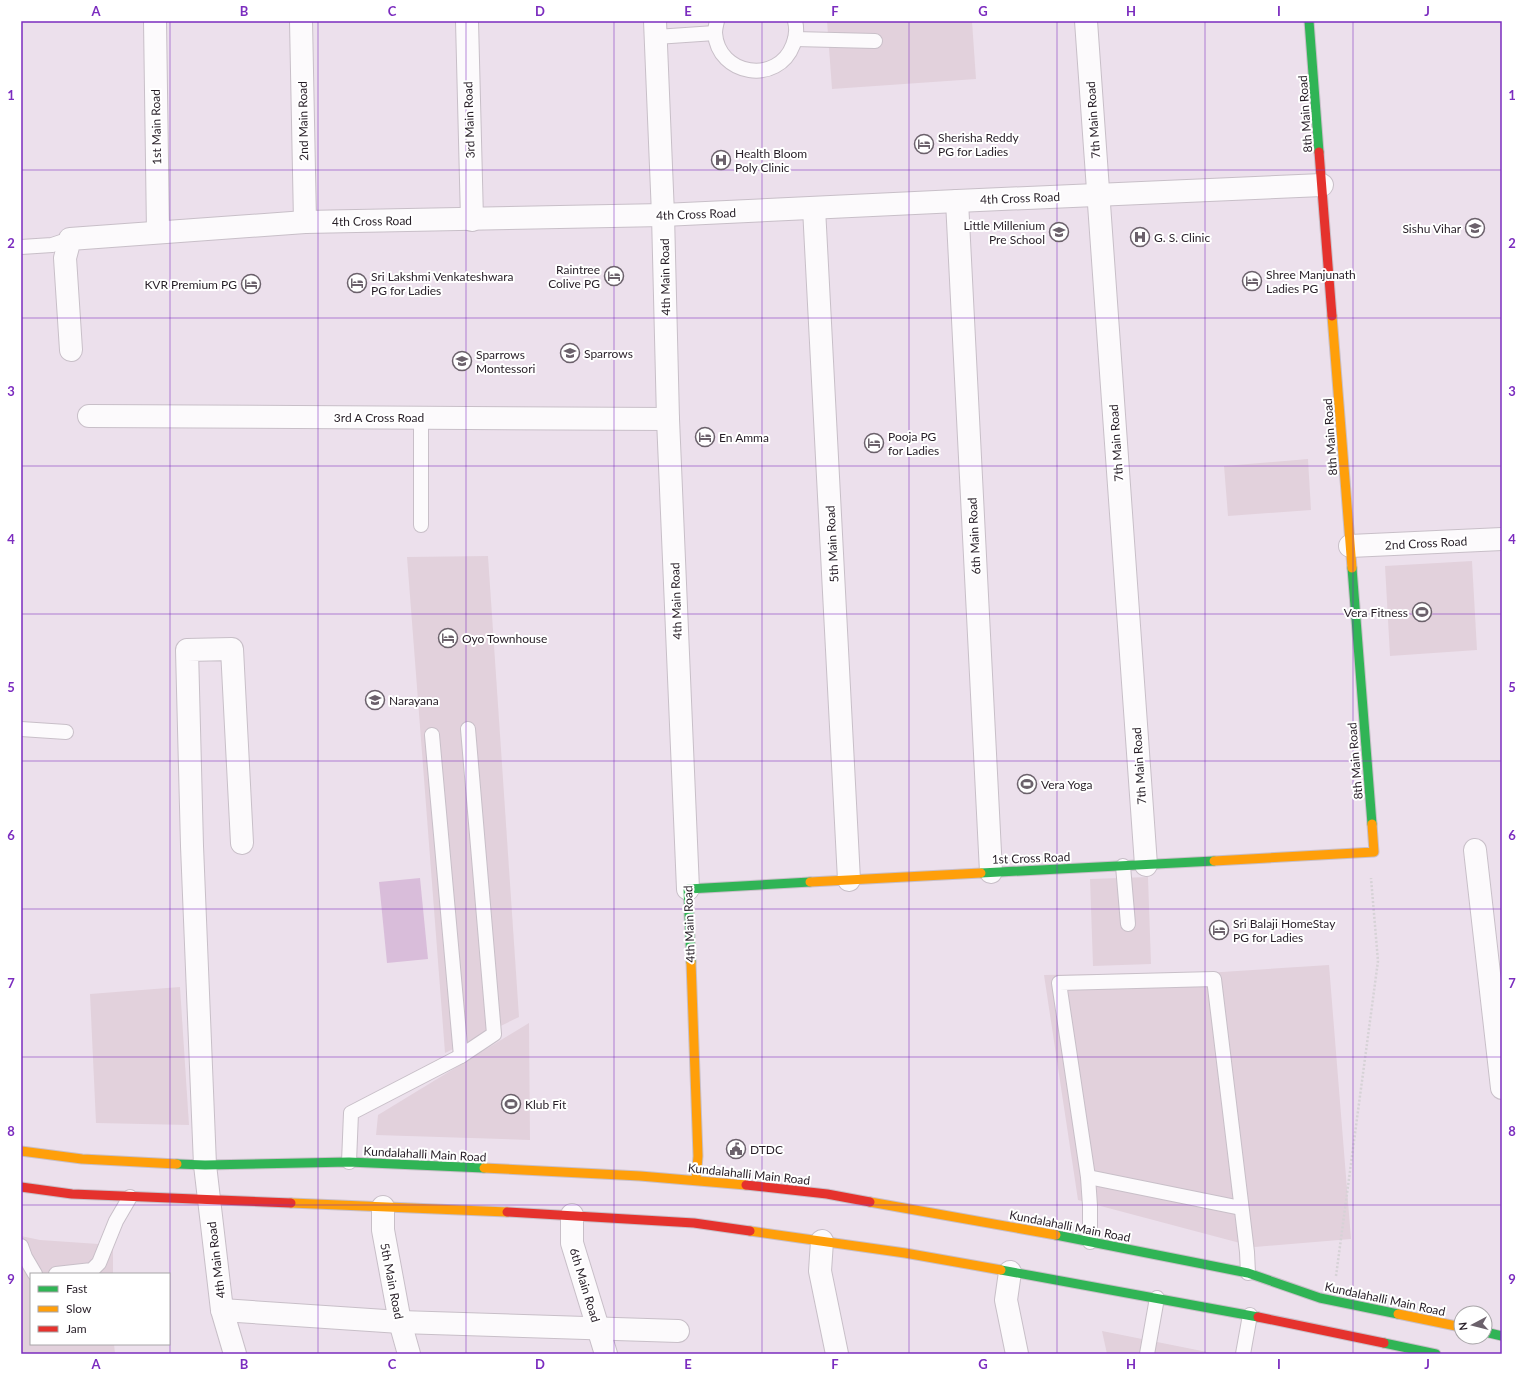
<svg xmlns="http://www.w3.org/2000/svg" width="1523" height="1375" font-family="Lato,sans-serif">
<style>
.commercial{fill:#e2d1dc}
.green{fill:#d9bdda}
.lines{fill:none;stroke-linecap:round;stroke-linejoin:round}
.lane-casing{stroke:#c8bfc8;stroke-width:16}
.street-casing{stroke:#c8bfc8;stroke-width:24}
.fast-casing{stroke:#c8bfc8;stroke-width:11}
.slow-casing{stroke:#c8bfc8;stroke-width:11}
.jam-casing{stroke:#c8bfc8;stroke-width:11}
.path{stroke:#d6d2d6;stroke-width:2.5;stroke-dasharray:2 2;stroke-linecap:butt}
.lane{stroke:#fcfafc;stroke-width:14}
.street{stroke:#fcfafc;stroke-width:22}
.fast{stroke:#30b455;stroke-width:9}
.slow{stroke:#ff9f0a;stroke-width:9}
.jam{stroke:#e5322d;stroke-width:9}
.grid{fill:none;stroke:#7b2cbf;stroke-width:1;stroke-opacity:0.55}
.labels{text-anchor:middle;dominant-baseline:central;stroke-width:4;stroke-linejoin:round;paint-order:stroke}
.street-label{font-size:12px;fill:#261d26;stroke:#fff}
.poi-label{font-size:12px;fill:#261d26;stroke:#fff;text-anchor:start}
.neatline{fill:none;stroke:#7b2cbf;stroke-width:1.5}
.grid-label{font-size:13px;text-anchor:middle;font-weight:bold;fill:#7b2cbf}
</style>
<rect width="100%" height="100%" fill="#ece0ec"/>
<g class="commercial">
<path d="M827,21H972L976,79L832,89Z"/>
<path d="M1308,459L1311,510L1228,516L1224,466Z"/>
<path d="M488,556L519,1017L445,1053L407,557Z"/>
<path d="M1472,561L1477,650L1390,656L1385,566Z"/>
<path d="M1148,877L1151,964L1093,966L1090,879Z"/>
<path d="M1329,965L1351,1239L1255,1247L1078,1200L1044,975L1222,972Z"/>
<path d="M180,987L189,1125L96,1123L90,994Z"/>
<path d="M529,1023L530,1140L376,1135L378,1115Z"/>
<path d="M21,1236L40,1240L113,1245V1274H31V1344H114L115,1354H21Z"/>
<path d="M1102,1331L1217,1354H1107Z"/>
</g>
<path class="green" d="M420,878L428,959L387,963L379,882Z"/>
<g class="lines">
<g class="lane-casing">
<g id="lane">
<path d="M717,21C716,25 715,29 715,33C718,76 778,85 793,45C796,38 797,29 795,21"/>
<path d="M656,37L715,33"/>
<path d="M795,39L875,41"/>
<path d="M21,247L52,245L70,239"/>
<path d="M421,417V525"/>
<path d="M21,729L66,732"/>
<path d="M432,735L461,1056"/>
<path d="M1123,866L1128,924"/>
<path d="M349,1162L351,1113L461,1056L494,1034L468,729"/>
<path d="M1088,1177L1241,1208"/>
<path d="M1090,1242V1206L1088,1177L1059,983L1214,979L1247,1252L1248,1273"/>
<path d="M21,1246L25,1257L35,1274"/>
<path d="M56,1274L92,1270L99,1263L116,1221L130,1197"/>
<path d="M1147,1354L1157,1298"/>
<path d="M1243,1354L1250,1315"/>
</g>
</g>
<g class="street-casing">
<g id="street">
<path d="M155,21L158,232"/>
<path d="M301,21L305,222"/>
<path d="M467,21L472,220"/>
<path d="M655,21L663,215L668,419L688,889"/>
<path d="M1086,21L1146,865"/>
<path d="M957,201L991,872"/>
<path d="M814,208L849,880"/>
<path d="M71,350L65,258L70,239L305,222L663,215L957,201L1322,185"/>
<path d="M89,416L668,419"/>
<path d="M1350,546L1502,539"/>
<path d="M1475,850L1502,1088"/>
<path d="M383,1207V1230L400,1322L409,1354"/>
<path d="M572,1215V1243L606,1354"/>
<path d="M822,1241L820,1271L837,1354"/>
<path d="M1010,1272L1006,1300L1017,1354"/>
<path d="M222,1310L400,1322L678,1331"/>
<path d="M235,1354L222,1310L205,1165L192,846L187,650L232,649L242,843"/>
</g>
</g>
<g class="fast-casing">
<g id="fast">
<path d="M1309,21L1319,152"/>
<path d="M1352,568L1372,824"/>
<path d="M981,873L1214,861"/>
<path d="M691,962L688,889L810,882"/>
<path d="M177,1164L205,1165L349,1162L484,1168"/>
<path d="M1056,1235L1248,1273L1320,1298L1398,1314"/>
<path d="M1001,1270L1258,1317"/>
<path d="M1485,1332L1502,1336"/>
<path d="M1384,1343L1436,1354"/>
</g>
</g>
<g class="slow-casing">
<g id="slow">
<path d="M1332,316L1352,568"/>
<path d="M1214,861L1374,852L1372,824"/>
<path d="M810,882L981,873"/>
<path d="M691,962L698,1156L696,1180"/>
<path d="M21,1151L82,1159L177,1164"/>
<path d="M484,1168L640,1176L746,1185"/>
<path d="M870,1202L1056,1235"/>
<path d="M291,1203L507,1212"/>
<path d="M750,1231L905,1253L1001,1270"/>
<path d="M1398,1314L1461,1327"/>
</g>
</g>
<g class="jam-casing">
<g id="jam">
<path d="M1319,152L1332,316"/>
<path d="M746,1185L827,1194L870,1202"/>
<path d="M21,1187L72,1194L291,1203"/>
<path d="M507,1212L694,1223L750,1231"/>
<path d="M1258,1317L1384,1343"/>
</g>
</g>
<path class="path" d="M1336,1276L1378,961L1371,878"/>
<use href="#lane" class="lane"/>
<use href="#street" class="street"/>
<use href="#fast" class="fast"/>
<use href="#slow" class="slow"/>
<use href="#jam" class="jam"/>
</g>
<path class="grid" d="M170,21V1354M318,21V1354M466,21V1354M614,21V1354M762,21V1354M909,21V1354M1057,21V1354M1205,21V1354M1353,21V1354M21,170H1502M21,318H1502M21,466H1502M21,614H1502M21,761H1502M21,909H1502M21,1057H1502M21,1205H1502"/>
<defs>
<g id="hotel-ring" transform="scale(1)"><circle r="9.5" fill="#fff" stroke="#6b616b" stroke-width="1.5"/><path d="M-6-4.5h1.5V1H6V5H4.5V3h-9V5H-6ZM-4 0a1.8 1.8 0 1 1 3.6 0ZM.5 0V-2.5h3Q6-2.5 6 0Z" fill="#6b616b"/></g>
<g id="hospital-ring" transform="scale(1)"><circle r="9.5" fill="#fff" stroke="#6b616b" stroke-width="1.5"/><path d="M-5-5h3v3.5h4V-5h3V5h-3V1.5h-4V5h-3Z" fill="#6b616b"/></g>
<g id="school-ring" transform="scale(1)"><circle r="9.5" fill="#fff" stroke="#6b616b" stroke-width="1.5"/><path d="M0-5L7-2L0 1L-7-2ZM-4 1L0 2.5L4 1V4Q0 6-4 4Z" fill="#6b616b"/></g>
<g id="stadium-ring" transform="scale(1)"><circle r="9.5" fill="#fff" stroke="#6b616b" stroke-width="1.5"/><path d="M0-5a6.5 5 0 1 0 0 10a6.5 5 0 1 0 0-10ZM-3.5-1.8h7v3.6h-7Z" fill="#6b616b"/></g>
<g id="civic-ring" transform="scale(1)"><circle r="9.5" fill="#fff" stroke="#6b616b" stroke-width="1.5"/><path d="M-.6-6.5H3V-4.5H.6V-3L4-1V1h2V6H-6V1h2V-1L-.6-3ZM-1.2 2.5V6h2.4V2.5Z" fill="#6b616b"/></g>
</defs>
<g fill-rule="evenodd">
<use href="#hotel-ring" x="924" y="144"/>
<use href="#hospital-ring" x="721" y="160"/>
<use href="#school-ring" x="1475" y="228"/>
<use href="#school-ring" x="1059" y="232"/>
<use href="#hospital-ring" x="1140" y="237"/>
<use href="#hotel-ring" x="614" y="276"/>
<use href="#hotel-ring" x="1252" y="281"/>
<use href="#hotel-ring" x="357" y="283"/>
<use href="#hotel-ring" x="251" y="284"/>
<use href="#school-ring" x="570" y="353"/>
<use href="#school-ring" x="462" y="361"/>
<use href="#hotel-ring" x="705" y="437"/>
<use href="#hotel-ring" x="874" y="443"/>
<use href="#stadium-ring" x="1422" y="612"/>
<use href="#hotel-ring" x="448" y="638"/>
<use href="#school-ring" x="375" y="700"/>
<use href="#stadium-ring" x="1027" y="784"/>
<use href="#hotel-ring" x="1219" y="930"/>
<use href="#stadium-ring" x="511" y="1104"/>
<use href="#civic-ring" x="736" y="1149"/>
</g>
<g class="labels">
<g class="street-label">
<text transform="translate(1305 114) rotate(-94)">8th Main Road</text>
<text transform="translate(469 120) rotate(-92)">3rd Main Road</text>
<text transform="translate(1093 120) rotate(-94)">7th Main Road</text>
<text transform="translate(303 121) rotate(-91)">2nd Main Road</text>
<text transform="translate(156 127) rotate(-91)">1st Main Road</text>
<text transform="translate(1020 198) rotate(-2)">4th Cross Road</text>
<text transform="translate(696 214) rotate(-2)">4th Cross Road</text>
<text transform="translate(372 221) rotate(-1)">4th Cross Road</text>
<text transform="translate(665 277) rotate(-91)">4th Main Road</text>
<text x="379" y="417">3rd A Cross Road</text>
<text transform="translate(1330 437) rotate(-94)">8th Main Road</text>
<text transform="translate(1116 443) rotate(-94)">7th Main Road</text>
<text transform="translate(974 536) rotate(-93)">6th Main Road</text>
<text transform="translate(1426 543) rotate(-3)">2nd Cross Road</text>
<text transform="translate(832 544) rotate(-93)">5th Main Road</text>
<text transform="translate(676 601) rotate(-92)">4th Main Road</text>
<text transform="translate(1355 761) rotate(-95)">8th Main Road</text>
<text transform="translate(1139 766) rotate(-94)">7th Main Road</text>
<text transform="translate(1031 858) rotate(-2)">1st Cross Road</text>
<text transform="translate(689 924) rotate(-92)">4th Main Road</text>
<text transform="translate(425 1154) rotate(3)">Kundalahalli Main Road</text>
<text transform="translate(749 1174) rotate(6)">Kundalahalli Main Road</text>
<text transform="translate(1070 1226) rotate(11)">Kundalahalli Main Road</text>
<text transform="translate(216 1260) rotate(-97)">4th Main Road</text>
<text transform="translate(392 1281) rotate(79)">5th Main Road</text>
<text transform="translate(585 1285) rotate(73)">6th Main Road</text>
<text transform="translate(1385 1299) rotate(12)">Kundalahalli Main Road</text>
</g>
<g class="poi-label">
<text x="938" y="137">Sherisha Reddy<tspan x="938" dy="14">PG for Ladies</tspan></text>
<text x="735" y="153">Health Bloom<tspan x="735" dy="14">Poly Clinic</tspan></text>
<text x="1045" y="225" text-anchor="end">Little Millenium<tspan x="1045" dy="14">Pre School</tspan></text>
<text x="1461" y="228" text-anchor="end">Sishu Vihar</text>
<text x="1154" y="237">G. S. Clinic</text>
<text x="600" y="269" text-anchor="end">Raintree<tspan x="600" dy="14">Colive PG</tspan></text>
<text x="1266" y="274">Shree Manjunath<tspan x="1266" dy="14">Ladies PG</tspan></text>
<text x="371" y="276">Sri Lakshmi Venkateshwara<tspan x="371" dy="14">PG for Ladies</tspan></text>
<text x="237" y="284" text-anchor="end">KVR Premium PG</text>
<text x="584" y="353">Sparrows</text>
<text x="476" y="354">Sparrows<tspan x="476" dy="14">Montessori</tspan></text>
<text x="888" y="436">Pooja PG<tspan x="888" dy="14">for Ladies</tspan></text>
<text x="719" y="437">En Amma</text>
<text x="1408" y="612" text-anchor="end">Vera Fitness</text>
<text x="462" y="638">Oyo Townhouse</text>
<text x="389" y="700">Narayana</text>
<text x="1041" y="784">Vera Yoga</text>
<text x="1233" y="923">Sri Balaji HomeStay<tspan x="1233" dy="14">PG for Ladies</tspan></text>
<text x="525" y="1104">Klub Fit</text>
<text x="750" y="1149">DTDC</text>
</g>
</g>
<rect width="1523" height="1375" fill="none" stroke="#ffffff" stroke-width="44"/>
<rect x="30" y="1273" width="140" height="72" fill="#ffffff" stroke="#a8a5a8"/>
<rect x="38" y="1286" width="20" height="6" fill="#30b455" stroke="#a8a5a8"/>
<text x="66" y="1293" font-size="12" fill="#261d26">Fast</text>
<rect x="38" y="1306" width="20" height="6" fill="#ff9f0a" stroke="#a8a5a8"/>
<text x="66" y="1313" font-size="12" fill="#261d26">Slow</text>
<rect x="38" y="1326" width="20" height="6" fill="#e5322d" stroke="#a8a5a8"/>
<text x="66" y="1333" font-size="12" fill="#261d26">Jam</text>
<g transform="translate(1473 1325) rotate(263)"><circle r="19" fill="#ffffff" stroke="#a8a5a8"/>
<path d="M0-3L7 15L0 10L-7 15Z" fill="#6b616b"/>
<text y="-6" font-size="11" font-weight="bold" text-anchor="middle" fill="#261d26">N</text>
</g>
<rect x="22" y="22" width="1479" height="1331" class="neatline"/>
<g class="grid-label">
<text x="96" y="16">A</text>
<text x="244" y="16">B</text>
<text x="392" y="16">C</text>
<text x="540" y="16">D</text>
<text x="688" y="16">E</text>
<text x="835" y="16">F</text>
<text x="983" y="16">G</text>
<text x="1131" y="16">H</text>
<text x="1279" y="16">I</text>
<text x="1427" y="16">J</text>
<text x="11" y="100">1</text>
<text x="1512" y="100">1</text>
<text x="11" y="248">2</text>
<text x="1512" y="248">2</text>
<text x="11" y="396">3</text>
<text x="1512" y="396">3</text>
<text x="11" y="544">4</text>
<text x="1512" y="544">4</text>
<text x="11" y="692">5</text>
<text x="1512" y="692">5</text>
<text x="11" y="840">6</text>
<text x="1512" y="840">6</text>
<text x="11" y="988">7</text>
<text x="1512" y="988">7</text>
<text x="11" y="1136">8</text>
<text x="1512" y="1136">8</text>
<text x="11" y="1284">9</text>
<text x="1512" y="1284">9</text>
<text x="96" y="1369">A</text>
<text x="244" y="1369">B</text>
<text x="392" y="1369">C</text>
<text x="540" y="1369">D</text>
<text x="688" y="1369">E</text>
<text x="835" y="1369">F</text>
<text x="983" y="1369">G</text>
<text x="1131" y="1369">H</text>
<text x="1279" y="1369">I</text>
<text x="1427" y="1369">J</text>
</g>
</svg>
